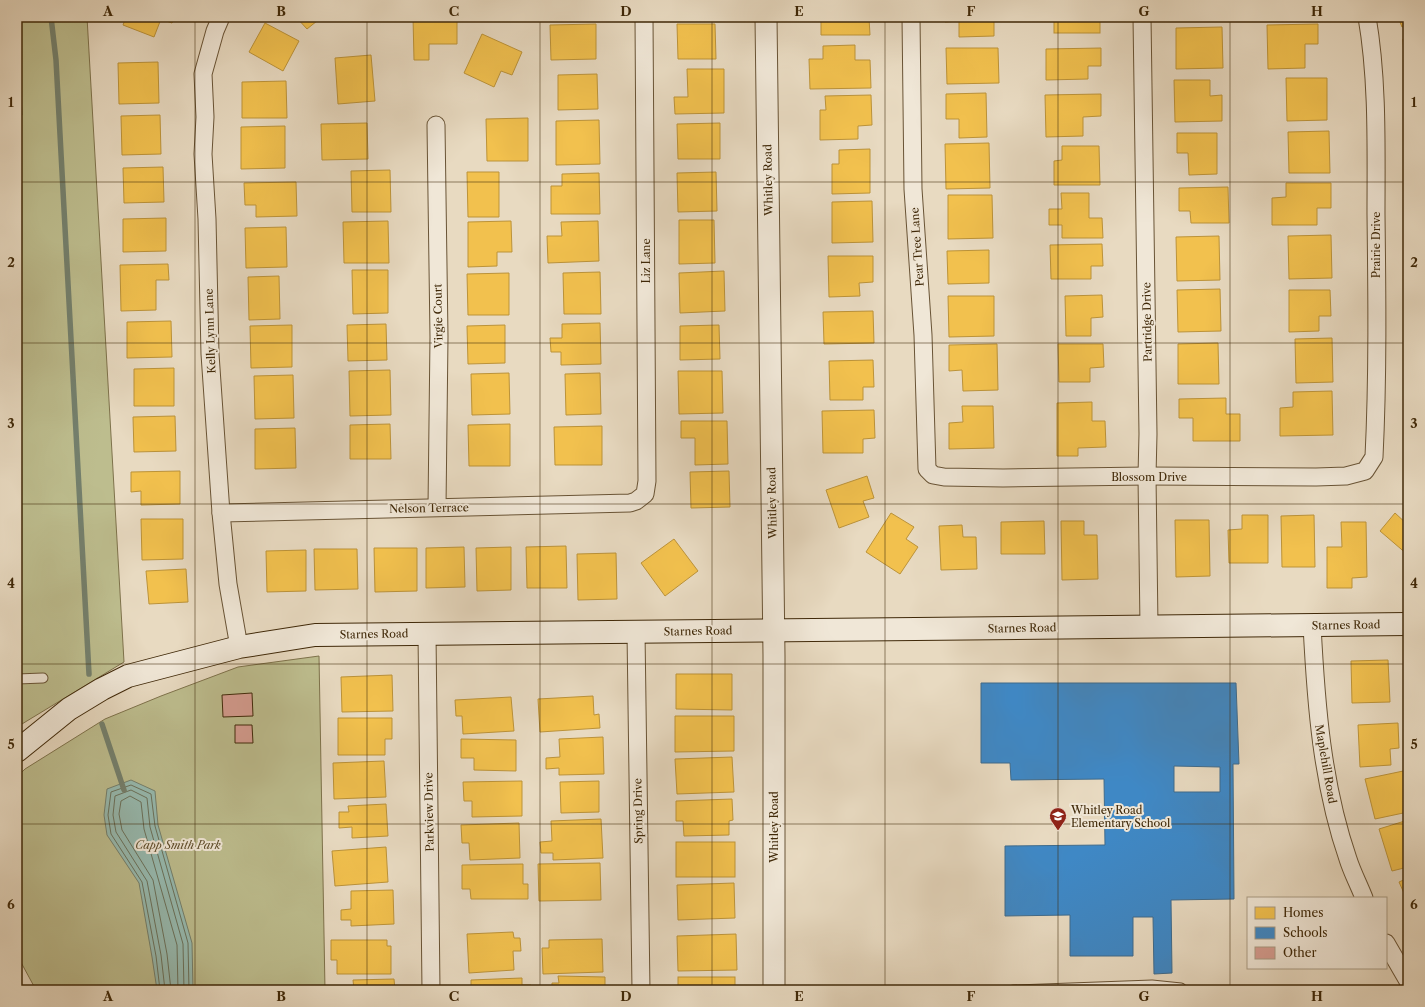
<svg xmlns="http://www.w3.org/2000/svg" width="1425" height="1007" font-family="'Libre Caslon Text',serif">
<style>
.green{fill:#bdbd8e;stroke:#7e724b}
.water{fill:#97bbb1;stroke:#74806d}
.homes{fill:#f2c14e;stroke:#bc9339}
.schools{fill:#3f88c5;stroke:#3f6b8c;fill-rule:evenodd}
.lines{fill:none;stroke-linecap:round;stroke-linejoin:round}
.shore{stroke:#6b725c;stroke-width:1}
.stream{stroke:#74806d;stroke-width:5.5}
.building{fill:#d69d91;stroke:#3f2808}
.service-casing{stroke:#695436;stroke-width:11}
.minor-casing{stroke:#695436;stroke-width:19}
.tertiary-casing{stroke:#695436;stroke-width:23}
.secondary-casing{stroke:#3f2808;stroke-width:24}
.service{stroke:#f0e7d7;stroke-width:9}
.minor{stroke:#f0e7d7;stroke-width:17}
.tertiary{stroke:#f0e7d7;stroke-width:21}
.secondary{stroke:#f0e7d7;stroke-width:22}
.grid{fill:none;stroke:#3f2808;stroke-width:1;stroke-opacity:0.55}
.labels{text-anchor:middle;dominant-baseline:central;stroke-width:4;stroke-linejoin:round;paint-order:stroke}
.street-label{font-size:11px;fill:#3f2808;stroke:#f0e7d7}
.poi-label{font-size:11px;fill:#3f2808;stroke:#f0e7d7;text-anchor:start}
.park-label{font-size:11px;font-style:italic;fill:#5e4d2a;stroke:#f0e7d7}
.neatline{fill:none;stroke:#3f2808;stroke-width:1.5}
.grid-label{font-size:13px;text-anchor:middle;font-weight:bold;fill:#3f2808}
</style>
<rect width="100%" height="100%" fill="#e8dac1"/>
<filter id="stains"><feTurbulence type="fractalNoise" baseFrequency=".005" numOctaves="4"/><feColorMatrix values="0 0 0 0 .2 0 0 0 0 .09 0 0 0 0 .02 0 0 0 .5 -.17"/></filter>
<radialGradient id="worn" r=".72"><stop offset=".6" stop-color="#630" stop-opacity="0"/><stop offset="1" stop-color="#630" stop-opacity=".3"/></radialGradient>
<g class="green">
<path d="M17,17H87L124,662L17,727V116L22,115Z"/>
<path d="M319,656L325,990H36L17,955V777L25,769L105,719L161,696L238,667Z"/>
</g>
<path class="water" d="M131,780L155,791L158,825L192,943L193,990H157L152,957L139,883L107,835L104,815L107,789Z"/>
<g class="homes">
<path d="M126,17H175L172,23L161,19L154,37L123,25Z"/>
<path d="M296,17H322L307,29Z"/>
<path d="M413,17H457V44H429V60H414Z"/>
<path d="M821,17L869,18L870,35H821Z"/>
<path d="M945,17H994V36L959,37V21L945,22Z"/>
<rect x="1054" y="17" width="46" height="16"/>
<path d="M1398,17H1408V25L1402,27Z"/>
<path d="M265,23L299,41L283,71L249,52Z"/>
<path d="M596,24V59L551,60L550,25Z"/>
<path d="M677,24H715L716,59H678Z"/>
<path d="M1318,24V44H1305V68L1268,69L1267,25Z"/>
<path d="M1222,27L1223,68L1176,69V28Z"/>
<path d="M482,34L522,52L512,75L501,71L494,87L464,73Z"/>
<path d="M1403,39H1408V57L1404,58Z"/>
<path d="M855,45V60H870L871,88L810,89L809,59H823V46Z"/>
<path d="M946,48H998L999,83L947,84Z"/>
<path d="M1101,48V66H1088V79L1046,80V49Z"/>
<path d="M371,55L375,101L338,104L335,58Z"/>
<path d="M158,62L159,103L119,104L118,63Z"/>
<path d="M687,69H724V113L675,114L674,97H688Z"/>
<path d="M597,74L598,109L558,110V75Z"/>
<path d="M1286,78H1327V120L1287,121Z"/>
<path d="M1174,80H1210V96L1222,95V121L1175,122Z"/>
<path d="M286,81L287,118H242V82Z"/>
<path d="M1404,84H1408V108H1405Z"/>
<path d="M986,93L987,137L959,138V119H946V94Z"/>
<path d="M1101,94V116L1083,117V136L1046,137L1045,95Z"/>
<path d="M871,95L872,125L858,126V139L820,140V110H826L825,96Z"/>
<path d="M160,115L161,154L122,155L121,116Z"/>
<path d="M528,118V161H487L486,119Z"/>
<path d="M599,120L600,164L556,165V121Z"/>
<path d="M367,123L368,159L322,160L321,124Z"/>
<path d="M720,123V159H678L677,124Z"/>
<path d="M285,126V168L241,169V127Z"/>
<path d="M1329,131L1330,173H1289L1288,132Z"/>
<path d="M1177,133H1217V174L1189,175L1188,153H1177Z"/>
<path d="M989,143L990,188L946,189L945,144Z"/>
<path d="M1062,146H1099L1100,185H1054V161L1062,160Z"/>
<path d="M870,149V193L832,194V164H839V150Z"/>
<path d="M1405,151H1408V176H1406Z"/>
<path d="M163,167L164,202L124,203L123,168Z"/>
<path d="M390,170L391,212H352L351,171Z"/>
<path d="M467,172H499V217H468Z"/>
<path d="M716,172L717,211L678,212L677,173Z"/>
<path d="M599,173L600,214H551V186H562V174Z"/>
<path d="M296,182L297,216L256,217V205H245L244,183Z"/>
<path d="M1286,183H1331V208H1317V225H1272V198L1286,197Z"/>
<path d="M1228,187L1229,223H1191L1190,211H1179V188Z"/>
<path d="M1061,193H1089V218H1102L1103,238H1062V225H1049V209H1062Z"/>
<path d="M948,195H992L993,238L948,239Z"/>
<path d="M872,201L873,242L832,243V202Z"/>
<path d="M166,218V251L123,252V219Z"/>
<path d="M679,220H714L715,263L679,264Z"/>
<path d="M388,221L389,263H344L343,222Z"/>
<path d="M511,221L512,252H497V266L468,267V222Z"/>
<path d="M598,221L599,261L548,263L547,236H562L561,222Z"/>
<path d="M286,227L287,267L246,268L245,228Z"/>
<path d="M1331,235L1332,278L1289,279L1288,236Z"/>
<path d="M1219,236L1220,280L1177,281L1176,237Z"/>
<path d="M1406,238H1408V265H1407Z"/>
<path d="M1102,244L1103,266H1091V279H1051L1050,245Z"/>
<path d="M989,250V283L948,284L947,251Z"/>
<path d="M828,256H873V282L859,283L860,296L829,297Z"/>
<path d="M168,264L169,280H156V310L121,311L120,265Z"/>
<path d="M352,270H388V313L353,314Z"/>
<path d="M724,271L725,311L680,313L679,273Z"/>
<path d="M600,272L601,314H564L563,273Z"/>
<path d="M509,273V315H468L467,274Z"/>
<path d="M279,276L280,319L249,320L248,277Z"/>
<path d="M1220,289L1221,331L1178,332L1177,290Z"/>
<path d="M1289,290H1330L1331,316H1319V331L1289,332Z"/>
<path d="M1102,295L1103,317L1091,318V336H1066L1065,296Z"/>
<path d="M948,296H994V336L949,337Z"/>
<path d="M873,311L874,343L824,344L823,312Z"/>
<path d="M171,321L172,357L127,358V322Z"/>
<path d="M600,323L601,364L561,365V352H551L550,338H562V324Z"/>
<path d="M386,324L387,360L348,361L347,325Z"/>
<path d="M292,325V367L251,368L250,326Z"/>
<path d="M505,325V363L468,364L467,326Z"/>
<path d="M719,325L720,359L680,360V326Z"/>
<path d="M1332,338L1333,382L1296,383L1295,339Z"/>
<path d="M1218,343L1219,384H1178V344Z"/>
<path d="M997,344L998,390L963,391L962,370L949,371V345Z"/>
<path d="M1058,344H1103L1104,367L1090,368V382H1059Z"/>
<path d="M873,360L874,387H863V400H830L829,361Z"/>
<path d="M174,368V406H134V369Z"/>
<path d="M390,370L391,415L350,416L349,371Z"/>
<path d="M678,371H722L723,413L679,414Z"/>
<path d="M509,373L510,414L472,415L471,374Z"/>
<path d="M600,373L601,414L566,415L565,374Z"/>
<path d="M293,375L294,418L255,419L254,376Z"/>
<path d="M1332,391L1333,435L1280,436V408L1293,407V392Z"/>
<path d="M1226,398V414H1240V441H1193V418H1179V399Z"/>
<path d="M1092,402V421H1105L1106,447L1078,448V456H1057V403Z"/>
<path d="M962,406H993L994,448L949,449V423L963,422Z"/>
<path d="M874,410L875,438L863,439V453H823L822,411Z"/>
<path d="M175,416L176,451L134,452L133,417Z"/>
<path d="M681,421H727L728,464L695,465V438H681Z"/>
<path d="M390,424L391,459H350V425Z"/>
<path d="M510,424V466H469L468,425Z"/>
<path d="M602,426V465H555L554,427Z"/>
<path d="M295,428L296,468L255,469V429Z"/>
<path d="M180,471V504L141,505V491L131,492V472Z"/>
<path d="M729,471L730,507L691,508L690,472Z"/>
<path d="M867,476L874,498L863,501L869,517L839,528L826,490Z"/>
<path d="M891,513L914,527L906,539L918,547L900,574L866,552Z"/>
<path d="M1395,513L1408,525V555L1380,531Z"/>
<path d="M1242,515H1268V563H1229L1228,530L1242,529Z"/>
<path d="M1314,515L1315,567H1282L1281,516Z"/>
<path d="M141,519H183V559L142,560Z"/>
<path d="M1175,520H1209L1210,576L1176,577Z"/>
<path d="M1044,521L1045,554H1001V522Z"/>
<path d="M1061,521H1084V535H1097L1098,579L1062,580Z"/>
<path d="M1341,522H1366L1367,577L1352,578V588H1327V547H1342Z"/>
<path d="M962,525L963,537H976L977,569L941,570L939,526Z"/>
<path d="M674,539L698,571L665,596L641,563Z"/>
<path d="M566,546L567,588H527L526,547Z"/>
<path d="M464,547L465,587L426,588V548Z"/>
<path d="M511,547V590L477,591L476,548Z"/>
<path d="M374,548H417V591L375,592Z"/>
<path d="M314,549H357L358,589L315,590Z"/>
<path d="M306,550V591L267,592L266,551Z"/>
<path d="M616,553L617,599L578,600L577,554Z"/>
<path d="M186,569L188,602L149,604L146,571Z"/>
<path d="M1388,660L1390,702L1352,703L1351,661Z"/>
<path d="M676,674H732V710L676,709Z"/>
<path d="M392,675L393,711L342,712L341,677Z"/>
<path d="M593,696L594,715L599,714L600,728L540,732L538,699Z"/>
<path d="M511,697L514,731L463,734L462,716H456L455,700Z"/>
<path d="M675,716H734V751L675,752Z"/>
<path d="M338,718H392V739H385V755H338Z"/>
<path d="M1398,723L1399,748L1390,749L1391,765L1360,767L1358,725Z"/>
<path d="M603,737L604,774L559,775V768L546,769V758L560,757L559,739Z"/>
<path d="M461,739L516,740V771L474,770V758H461Z"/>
<path d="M732,757L734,792L677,794L675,759Z"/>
<path d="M384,761L386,797L334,799L333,763Z"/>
<path d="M1408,770V812L1375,819L1365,779Z"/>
<path d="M522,781V816L472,817V801H464L463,782Z"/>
<path d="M599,781V812L561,813L560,782Z"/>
<path d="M732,799L733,820L729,821V835L684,836L683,821H676V801Z"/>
<path d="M386,804L388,836L352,838V827L339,828V812H349L348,806Z"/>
<path d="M601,819L603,858L553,860V853H541L540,842L552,841L551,821Z"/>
<path d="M1408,820V867L1392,871L1379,829Z"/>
<path d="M519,823L520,858L470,860L469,843H462L461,825Z"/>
<rect x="676" y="842" width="59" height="35"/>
<path d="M386,847L388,882L335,886L332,851Z"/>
<path d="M600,863L601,900L539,901L538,864Z"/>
<path d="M523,864V884H528V899H471L470,889H462V865Z"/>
<path d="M1408,878V902L1399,882Z"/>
<path d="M734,883L735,918L678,920L677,885Z"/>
<path d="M393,890L394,924L351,926V920H341V910L351,909V891Z"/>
<path d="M513,932L514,938H520L521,951H513L514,970L469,973L467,934Z"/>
<path d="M736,934L737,970L678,971L677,936Z"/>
<path d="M602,939L603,972L543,974L542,948H549V940Z"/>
<path d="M331,940H387V946H391V974H337V960H331Z"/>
<path d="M558,976L605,977V990H552V983H559Z"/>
<rect x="678" y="977" width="57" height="13"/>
<path d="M522,978V985H531V990H467V988H471V980Z"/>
<path d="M394,979L395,990H354L353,980Z"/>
</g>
<path class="schools" d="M981,683H1236L1239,764H1233L1234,899L1171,900L1172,973L1154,974L1153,917H1133V956H1070V915L1005,916V846L1105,845L1104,779L1011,780L1010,763H981ZM1174,766L1220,767V792H1174Z"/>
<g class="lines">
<g class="shore">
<path d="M160,990L156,956L142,882L111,834L108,815L111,792L131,785L151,794L155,826L188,943L189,990"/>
<path d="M165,990L161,955L147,881L116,832L113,815L115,796L131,790L147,798L150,827L183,944L184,990"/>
<path d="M171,990L167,954L153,880L122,830L119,814L121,801L130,796L141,802L144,829L177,945L178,990"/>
</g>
<g class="stream">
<path d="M51,17L56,60L89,674"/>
<path d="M102,724L124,790"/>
</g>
</g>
<g class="building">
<path d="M252,693L253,716L223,717L222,695Z"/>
<path d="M235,725H252L253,743H235Z"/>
</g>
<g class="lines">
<g class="service-casing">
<g id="service">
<path d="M17,679L43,678"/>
<path d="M1013,990L1152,985L1181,988L1183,990"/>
</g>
</g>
<g class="minor-casing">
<g id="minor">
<path d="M221,17L215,31L203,74L205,117L203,154L207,219L210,354L221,513L228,584L239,647"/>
<path d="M911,17L913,189L923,335L927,469L933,475L944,477L1003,478L1147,476L1316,477L1346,476L1365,471L1374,457C1378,376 1377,294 1376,214C1376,149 1378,80 1367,17"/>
<path d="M1142,17L1148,434L1147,476L1149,626"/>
<path d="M436,125L439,337L437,507"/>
<path d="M221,513L630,503L636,501L645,494L647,481L644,17"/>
<path d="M1312,625C1316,704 1322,784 1348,859C1352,872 1359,885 1364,898"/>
<path d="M636,632L641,990"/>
<path d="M427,633L431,990"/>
<path d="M1386,943L1408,981"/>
</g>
</g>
<g class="tertiary-casing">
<path id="tertiary" d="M766,17L774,655V990"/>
</g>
<g class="secondary-casing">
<path id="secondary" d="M17,751L69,709L102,689L128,676L239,647L315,635L1408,624"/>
</g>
<use href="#service" class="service"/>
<use href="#minor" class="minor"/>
<use href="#tertiary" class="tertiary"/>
<use href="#secondary" class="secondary"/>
</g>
<path class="grid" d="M195,17V990M367,17V990M540,17V990M712,17V990M885,17V990M1058,17V990M1230,17V990M17,182H1408M17,343H1408M17,504H1408M17,664H1408M17,824H1408"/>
<defs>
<g id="school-pin" transform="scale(0.9)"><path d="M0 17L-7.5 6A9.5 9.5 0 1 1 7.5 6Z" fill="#8f2418" stroke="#f0e7d7"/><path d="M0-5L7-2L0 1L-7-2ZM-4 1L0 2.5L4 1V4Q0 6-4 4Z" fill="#fff"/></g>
</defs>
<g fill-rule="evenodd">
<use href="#school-pin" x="1058" y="816"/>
</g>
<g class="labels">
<g class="street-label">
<text transform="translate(768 180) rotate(-91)">Whitley Road</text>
<text transform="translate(1376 245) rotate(-90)">Prairie Drive</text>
<text transform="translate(917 247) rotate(-94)">Pear Tree Lane</text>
<text transform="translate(646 261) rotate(-90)">Liz Lane</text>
<text transform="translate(438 316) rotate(-91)">Virgie Court</text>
<text transform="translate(1147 322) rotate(-91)">Partridge Drive</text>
<text transform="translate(210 331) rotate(-92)">Kelly Lynn Lane</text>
<text x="1149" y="477">Blossom Drive</text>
<text transform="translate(772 503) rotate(-91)">Whitley Road</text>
<text transform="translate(429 508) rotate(-1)">Nelson Terrace</text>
<text transform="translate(1346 625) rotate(-1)">Starnes Road</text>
<text transform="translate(1022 628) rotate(-1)">Starnes Road</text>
<text transform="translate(698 631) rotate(-1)">Starnes Road</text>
<text transform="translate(374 634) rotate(-1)">Starnes Road</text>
<text transform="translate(1326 764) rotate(80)">Maplehill Road</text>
<text transform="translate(638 811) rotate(-91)">Spring Drive</text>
<text transform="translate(429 812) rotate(-91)">Parkview Drive</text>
<text transform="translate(774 827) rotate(-90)">Whitley Road</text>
</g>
<g class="poi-label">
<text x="1071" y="810">Whitley Road<tspan x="1071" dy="13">Elementary School</tspan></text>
</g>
<g class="park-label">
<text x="178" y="845">Capp Smith Park</text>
</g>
</g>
<rect width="1425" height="1007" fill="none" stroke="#e8dac1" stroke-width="44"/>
<rect x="1247" y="897" width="140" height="72" fill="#f0e7d7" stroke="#a99b84"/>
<rect x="1255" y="907" width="20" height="12" fill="#f2c14e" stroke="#a99b84"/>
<text x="1283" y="917" font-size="12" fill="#3f2808">Homes</text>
<rect x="1255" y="927" width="20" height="12" fill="#3f88c5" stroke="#a99b84"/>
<text x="1283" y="937" font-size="12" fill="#3f2808">Schools</text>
<rect x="1255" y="947" width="20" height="12" fill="#d69d91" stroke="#a99b84"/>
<text x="1283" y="957" font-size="12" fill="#3f2808">Other</text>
<rect x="22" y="22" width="1381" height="963" class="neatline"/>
<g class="grid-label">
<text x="108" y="16">A</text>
<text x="281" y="16">B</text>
<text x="454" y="16">C</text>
<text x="626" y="16">D</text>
<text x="799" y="16">E</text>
<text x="971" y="16">F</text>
<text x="1144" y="16">G</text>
<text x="1317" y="16">H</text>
<text x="11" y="107">1</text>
<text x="1414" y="107">1</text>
<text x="11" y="267">2</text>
<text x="1414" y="267">2</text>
<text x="11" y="428">3</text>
<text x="1414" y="428">3</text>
<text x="11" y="588">4</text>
<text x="1414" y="588">4</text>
<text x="11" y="749">5</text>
<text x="1414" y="749">5</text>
<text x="11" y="909">6</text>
<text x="1414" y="909">6</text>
<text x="108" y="1001">A</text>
<text x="281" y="1001">B</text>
<text x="454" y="1001">C</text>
<text x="626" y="1001">D</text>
<text x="799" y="1001">E</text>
<text x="971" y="1001">F</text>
<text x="1144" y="1001">G</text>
<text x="1317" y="1001">H</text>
</g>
<rect width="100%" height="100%" filter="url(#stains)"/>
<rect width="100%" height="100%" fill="url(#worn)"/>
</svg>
